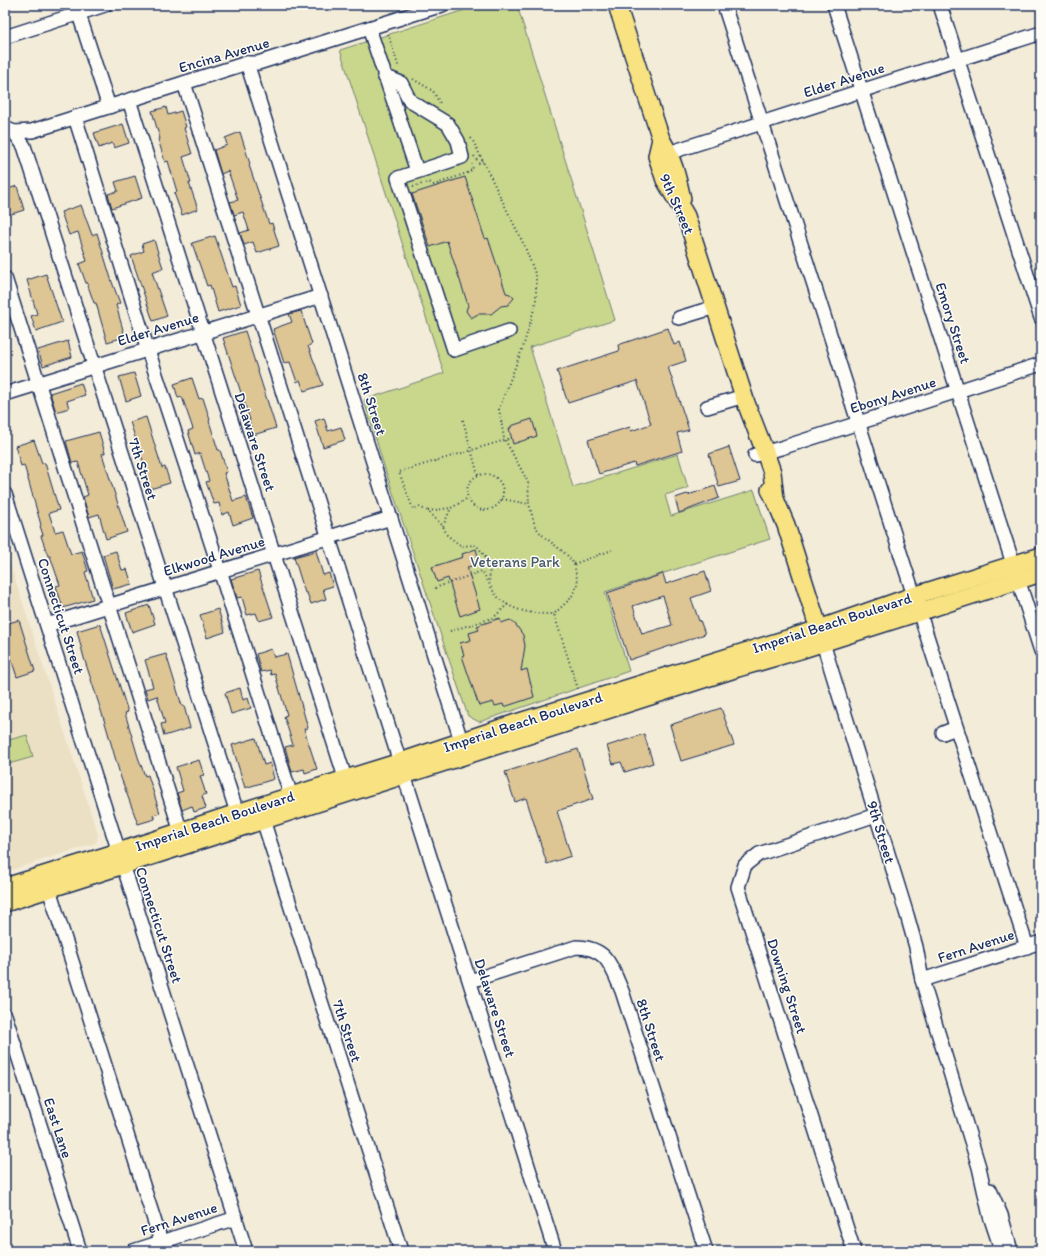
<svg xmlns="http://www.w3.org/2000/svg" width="1046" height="1256" font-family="Itim,sans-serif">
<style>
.built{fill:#ece0c4}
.green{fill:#c8d78b;stroke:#728374}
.building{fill:#ddc594;stroke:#1b2f5e;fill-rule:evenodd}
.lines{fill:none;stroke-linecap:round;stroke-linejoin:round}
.minor-casing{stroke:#1b2f5e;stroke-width:16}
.major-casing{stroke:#1b2f5e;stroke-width:20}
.path{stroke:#1b2f5e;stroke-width:2;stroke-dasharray:1 3;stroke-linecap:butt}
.minor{stroke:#fdfcf7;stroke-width:13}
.major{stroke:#f8e281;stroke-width:17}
.labels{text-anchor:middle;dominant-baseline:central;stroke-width:3;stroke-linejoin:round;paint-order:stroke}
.street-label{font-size:15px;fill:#1b2f5e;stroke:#fdfcf7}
.park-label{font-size:15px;fill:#465969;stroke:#fdfcf7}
</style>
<rect width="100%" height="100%" fill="#f3ecd9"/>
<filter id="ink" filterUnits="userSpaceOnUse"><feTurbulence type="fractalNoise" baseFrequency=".025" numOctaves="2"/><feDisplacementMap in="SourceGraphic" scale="8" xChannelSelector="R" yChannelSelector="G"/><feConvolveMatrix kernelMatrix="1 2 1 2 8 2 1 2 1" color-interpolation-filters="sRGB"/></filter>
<g filter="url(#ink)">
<path class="built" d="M5,548L98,835L96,843L5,872Z"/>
<g class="green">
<path d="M480,5H517L615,320L530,347L573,487L678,454L688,488L665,495L671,516L754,490L770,539L605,592L629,671L479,722L468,716L385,469L364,400L444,373L340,50Z"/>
<path d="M27,735L33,757L5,765V741Z"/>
</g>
<g class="building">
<path d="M166,107L168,115L181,111L186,127L184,128L192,154L183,157L191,183H189L198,209L182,215L174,193L177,192L168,161L165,162L158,139H160L152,111Z"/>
<path d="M123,124L129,143L114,148L112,143L99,148L94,133Z"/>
<path d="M240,132L250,164L249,165L269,224L272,223L279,246L257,253L253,242L244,245L240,233L249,230L243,212L234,215L230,202L238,200L228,171L221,174L214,150L227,145L225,138Z"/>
<path d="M135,176L142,198L112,208L108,194L118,191L115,182Z"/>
<path d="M465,177L485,239L488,238L506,293L510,294L514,298L508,305L501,306L491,314H478L471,318L466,311L468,305L447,241L430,247L412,194Z"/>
<path d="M17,186L24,210L5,216V190Z"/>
<path d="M81,205L92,235L97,233L112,282L120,303L116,305L125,337L107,342L96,303H94L87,283H86L79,264L87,261L78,232L69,235L61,212Z"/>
<path d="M215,236L232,287L235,286L241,305L218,312L210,285L207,286L192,243Z"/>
<path d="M154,240L163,268L152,272L167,316L153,321L131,256L144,251L142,244Z"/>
<path d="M46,274L62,322L36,331L31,316L37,314L27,280Z"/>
<path d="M301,311L312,344L308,346L323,385L304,391L300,380L297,382L290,362L284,363L273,329L292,322L289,314Z"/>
<path d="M668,328L674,345L680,342L686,361L668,367L689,430L677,433L682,451L635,466L634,463L599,474L588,440L630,427L631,431L651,424L637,381L568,403L557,371L619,351L618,345Z"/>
<path d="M245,331L276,428L253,435L249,420H250L223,338Z"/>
<path d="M68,341L72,357L43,366L38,350Z"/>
<path d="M134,373L141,396L126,401L119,377Z"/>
<path d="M192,378L199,399L203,398L210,420L209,421L218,450H220L227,472L224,473L233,501L246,497L253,518L233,525L229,512L222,515L219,503L214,504L206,482L209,481L200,453L195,455L188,431L193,429L182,397L178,398L174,384Z"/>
<path d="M81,383L85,395L67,401L69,408L56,412L50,393Z"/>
<path d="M146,417L162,468L165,467L170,483L150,489L145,473H147L130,422Z"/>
<path d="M324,418L328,431L341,427L345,440L323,447L315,421Z"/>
<path d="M532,419L537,436L513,444L509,428H511V426Z"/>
<path d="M99,432L105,453L102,454L127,532L106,539L99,514L89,517L83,497L88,495L78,462L72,463L66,441Z"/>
<path d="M34,440L42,463H45L59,510L49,513L55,532L63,530L71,554L82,551L88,571L85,572L93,599L63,608L56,586L60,585L50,556H48L41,536L43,535L40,526L41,525L24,465L21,466L15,446Z"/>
<path d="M729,447L740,481L719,487L709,454Z"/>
<path d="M715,486L719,498L679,513L675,498L687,494L688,495Z"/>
<path d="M476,549L480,564L467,567L480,609L460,616L448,578L437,582L432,567L463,557L462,554Z"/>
<path d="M116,551L122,570L127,569L132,584L113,589L103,555Z"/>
<path d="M316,551L323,575L329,573L333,586L323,589L326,599L311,604L307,593H305L294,557Z"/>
<path d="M258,571L273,617L259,621L256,613L247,615L242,597L237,598L231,579Z"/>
<path d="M705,571L711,591L691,598L699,621L700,620L705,634L629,660L607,593L663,574L666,584ZM663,596L672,625L642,634L633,606Z"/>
<path d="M149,605L155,624L132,632L126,613Z"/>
<path d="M218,609L225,632L207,638L200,615Z"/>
<path d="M500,618L501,623L510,620L516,625L523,635L525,646L521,671L527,669L534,697L504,707L503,704L495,706L493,702L479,706L462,656L464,655L460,643L471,640L469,633L479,630L477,626Z"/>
<path d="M19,620L35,671L17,677L5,639V624Z"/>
<path d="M100,624L128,712L125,713L138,757L145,776L148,775L160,813L153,815L155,819L138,824L121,778L106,726L84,658L77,631Z"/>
<path d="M271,649L274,657L287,654L308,728L304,729L317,769L305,773L304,769L292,772L285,747L293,745L284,716L287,715L275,674L271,675L270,670L261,672L256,654Z"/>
<path d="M166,654L182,706H184L190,728L164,736L161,724L165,723L157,696L148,699L145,689L153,687L145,660Z"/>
<path d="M240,688L243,700L248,698L251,708L231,714L225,693Z"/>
<path d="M721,708L734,745L681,761L670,725Z"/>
<path d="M644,734L653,763L625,772L621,762L613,764L607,746Z"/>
<path d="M256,738L264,765L270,763L274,779L245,788L232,745Z"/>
<path d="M578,749L593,799L557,811L571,856L547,864L526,798L515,802L505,772Z"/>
<path d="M199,760L204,775L200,776L206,794L202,796L206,808L194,812L192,806L182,810L177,793L183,791L176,767Z"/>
</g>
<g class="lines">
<g class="minor-casing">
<g id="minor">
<path d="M76,5L109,107"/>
<path d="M724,5L1027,947"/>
<path d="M834,5L1041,651"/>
<path d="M940,5L1041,318"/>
<path d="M369,28L417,171"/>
<path d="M5,37L105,5"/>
<path d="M247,63L464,750"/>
<path d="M384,76L401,83L410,101L448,124L458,141L462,157L398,178L454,350L509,331"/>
<path d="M184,83L261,324L555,1251"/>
<path d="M129,100L348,787"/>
<path d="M75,117L145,341L218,564L291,796"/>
<path d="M5,128L14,132L24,146L240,822"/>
<path d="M14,132L32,131L247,63H258L442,5"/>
<path d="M659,156L1041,33"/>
<path d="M5,278L181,832"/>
<path d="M679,318L715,307"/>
<path d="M5,394L321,296"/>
<path d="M707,407L744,396"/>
<path d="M755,455L781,448L1041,364"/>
<path d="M5,494L246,1251"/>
<path d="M47,625L391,518"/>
<path d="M823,643L907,915L916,947L922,980L979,1167L990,1216L1000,1246L1004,1251"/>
<path d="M943,733L956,728"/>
<path d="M263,820L401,1251"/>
<path d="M49,889L164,1251"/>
<path d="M922,980L1041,942"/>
<path d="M470,981L576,947C607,947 611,966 622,991L706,1251"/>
<path d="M5,1015L80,1251"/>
<path d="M990,1190L1001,1215L1011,1251"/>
<path d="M133,1251L236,1218"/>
<path d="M854,1251L738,887L745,865L759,854L876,815"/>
</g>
</g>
<g class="major-casing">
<g id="major">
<path d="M617,5L661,139L657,156L665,180L686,216L746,403L765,452L772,472L775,499"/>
<path d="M661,139C673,159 677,177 682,199"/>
<path d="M770,490L775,499L786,525L822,639"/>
<path d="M5,887L118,852L237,813L400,762L516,723L819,629L913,596L1041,556"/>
<path d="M5,903L738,668L800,650L1041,573"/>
</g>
</g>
<g class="path">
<path d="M388,34L399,68"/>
<path d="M413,79L433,91L441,105"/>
<path d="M471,138L473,141L525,247L536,276V302L524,344L499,409L504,438L528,482L529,504L535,526L541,534L567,555L574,564L578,583L571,598L554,614L578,689"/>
<path d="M474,156L479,163L483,162"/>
<path d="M426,183L429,182L434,185L467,173L473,169L472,164"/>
<path d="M413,187L422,184"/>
<path d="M463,420L478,475"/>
<path d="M512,438L399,472L413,509L419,507L428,511L443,526L447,535L461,546L476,545C488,559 491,565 489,583C491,587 494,593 497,596C511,612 535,614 554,614"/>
<circle cx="485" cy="492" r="18"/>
<path d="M502,499L529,504"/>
<path d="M428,511L450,508"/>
<path d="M443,526L451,508L468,498"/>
<path d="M574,564L612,550"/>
<path d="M435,588L482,571L489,583"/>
<path d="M450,631L493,618L508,604"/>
</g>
<use href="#minor" class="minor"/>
<use href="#major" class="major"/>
</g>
</g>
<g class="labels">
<g class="street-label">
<text transform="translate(224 55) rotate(-16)">Encina Avenue</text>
<text transform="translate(844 80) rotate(-18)">Elder Avenue</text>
<text transform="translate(677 204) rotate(66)">9th Street</text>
<text transform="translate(953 323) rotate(72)">Emory Street</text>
<text transform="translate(158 329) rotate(-17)">Elder Avenue</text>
<text transform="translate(893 395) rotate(-18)">Ebony Avenue</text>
<text transform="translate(372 404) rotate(72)">8th Street</text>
<text transform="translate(255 442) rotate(72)">Delaware Street</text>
<text transform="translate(143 469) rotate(72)">7th Street</text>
<text transform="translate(214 556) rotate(-17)">Elkwood Avenue</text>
<text transform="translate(61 616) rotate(72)">Connecticut Street</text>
<text transform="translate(832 623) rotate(-18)">Imperial Beach Boulevard</text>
<text transform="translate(523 722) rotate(-18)">Imperial Beach Boulevard</text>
<text transform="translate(215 821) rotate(-18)">Imperial Beach Boulevard</text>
<text transform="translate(881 832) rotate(73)">9th Street</text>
<text transform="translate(159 925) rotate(72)">Connecticut Street</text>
<text transform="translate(976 946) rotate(-18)">Fern Avenue</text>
<text transform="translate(787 986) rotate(72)">Downing Street</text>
<text transform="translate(495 1008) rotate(72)">Delaware Street</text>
<text transform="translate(651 1030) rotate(72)">8th Street</text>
<text transform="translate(347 1031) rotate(72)">7th Street</text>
<text transform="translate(58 1128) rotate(72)">East Lane</text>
<text transform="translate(179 1219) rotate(-18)">Fern Avenue</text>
</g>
<g class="park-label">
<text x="515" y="562">Veterans Park</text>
</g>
</g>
<rect width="1046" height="1256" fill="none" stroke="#fdfcf7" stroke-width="20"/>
<rect x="10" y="10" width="1026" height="1236" fill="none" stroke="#1b2f5e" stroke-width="1.5" filter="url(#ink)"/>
</svg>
